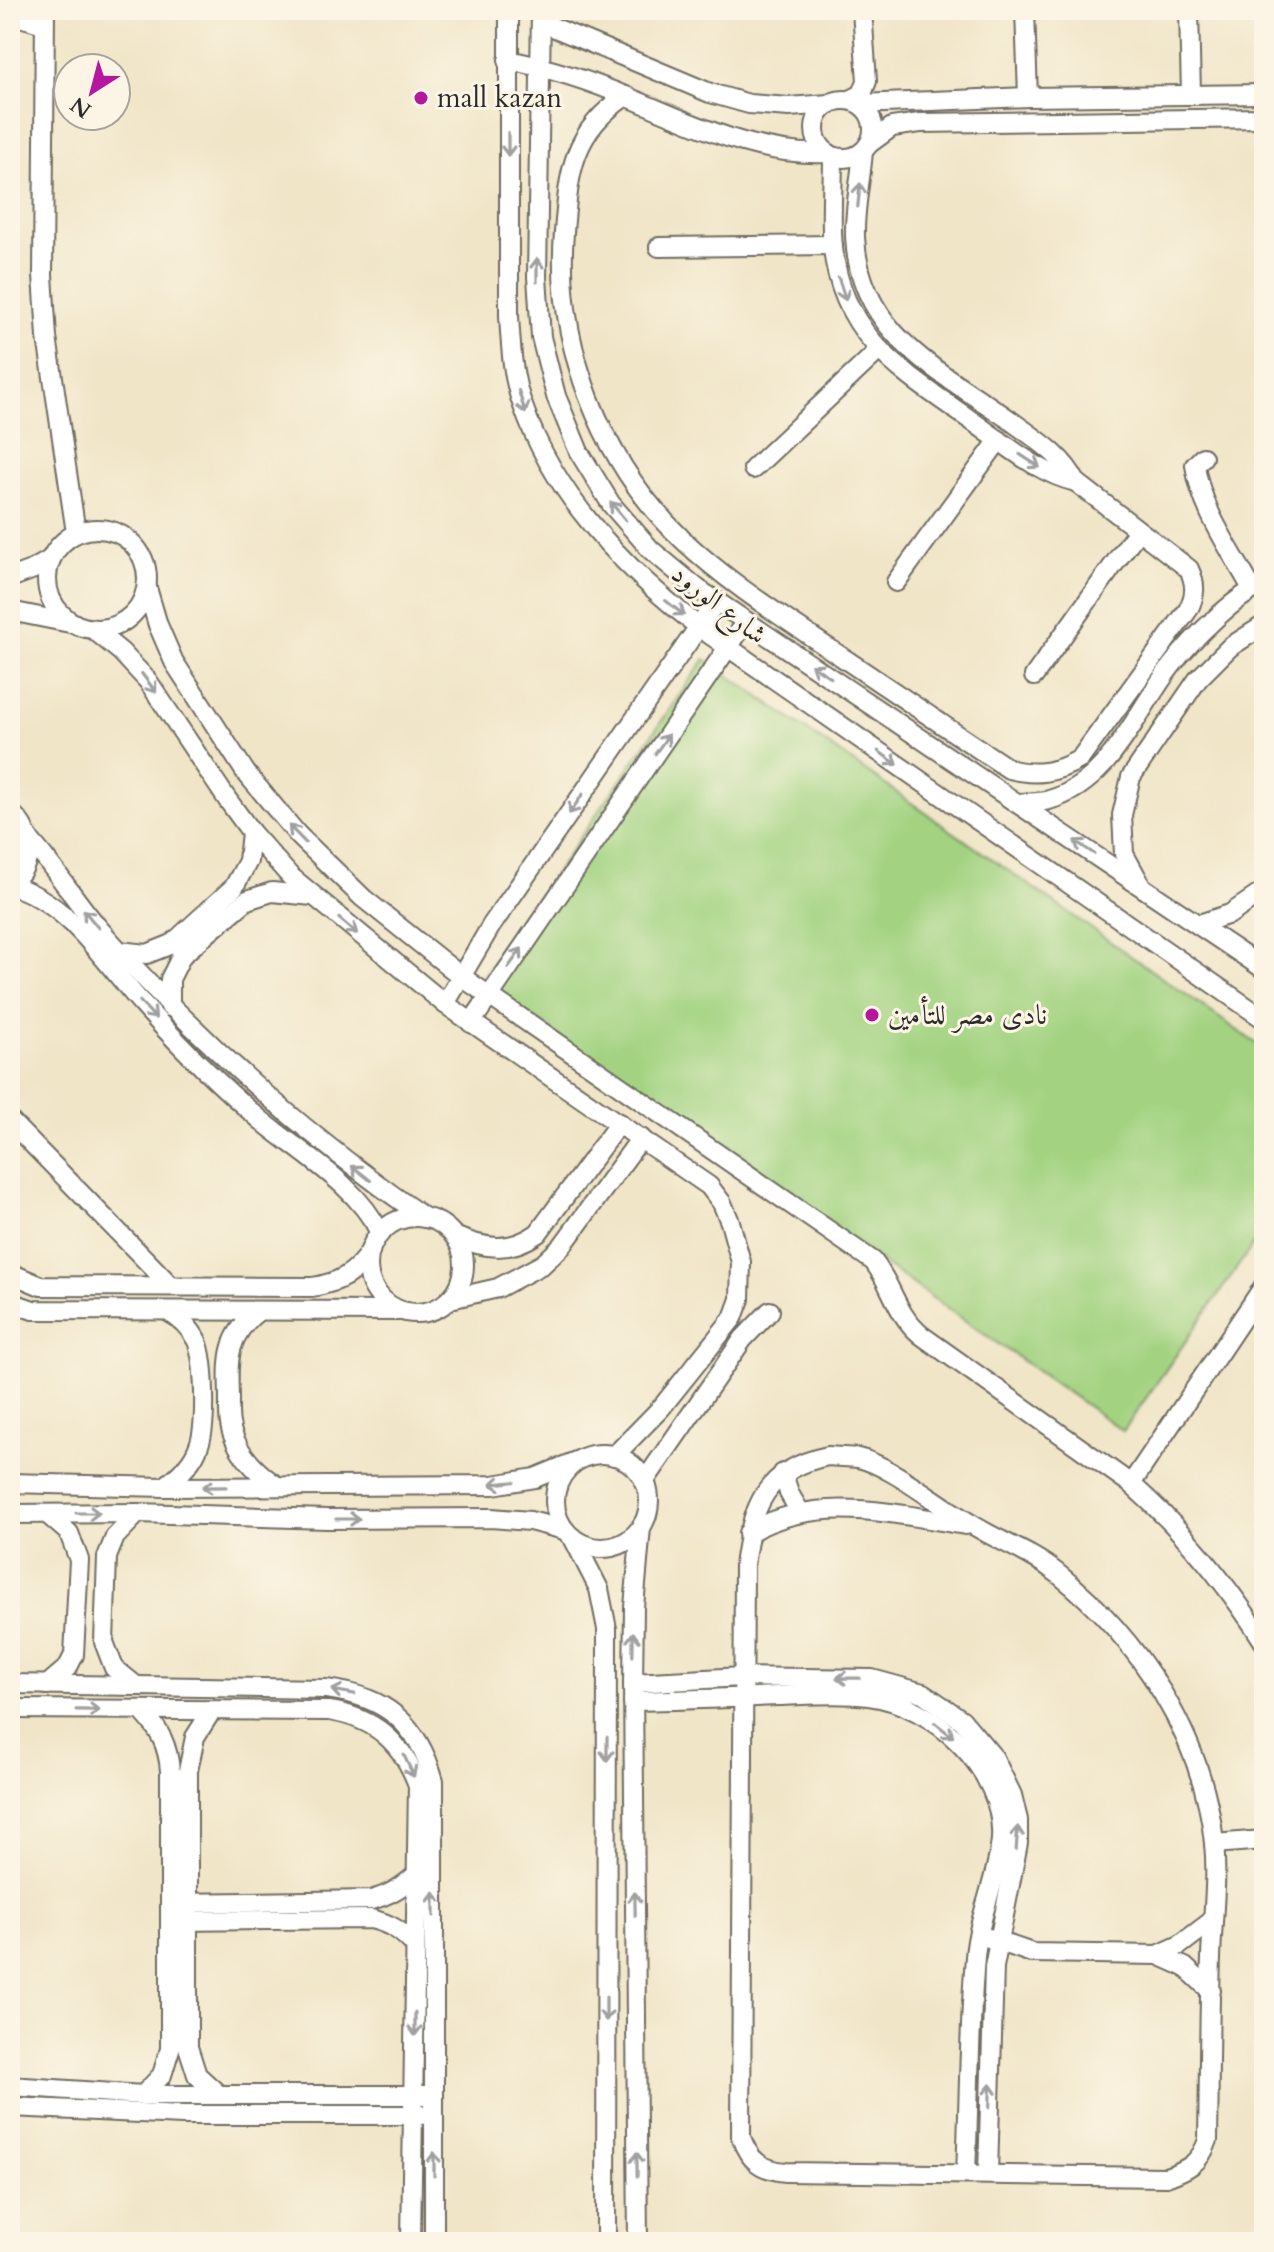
<svg xmlns="http://www.w3.org/2000/svg" width="1274" height="2252" font-family="Cardo,Amiri,serif">
<style>
.green{fill:#a3d381;stroke:#677f56;stroke-width:2}
.lines{fill:none;stroke-linecap:round;stroke-linejoin:round}
.minor-casing{stroke:#706c62;stroke-width:22}
.minor{stroke:#fff;stroke-width:18}
.oneway{stroke:#a0a0a0}
.poi-dot{fill:#b5179e;stroke:#fcf5e5;stroke-width:3}
.labels{text-anchor:middle;dominant-baseline:central;stroke-width:6;stroke-linejoin:round;paint-order:stroke}
.poi-label{font-size:28px;fill:#2b2b2b;stroke:#fcf5e5;text-anchor:start}
.street-label{font-size:28px;fill:#2b2b2b;stroke:#fcf5e5}
</style>
<rect width="100%" height="100%" fill="#fcf5e5"/>
<filter id="ink" filterUnits="userSpaceOnUse"><feTurbulence type="fractalNoise" baseFrequency=".0125" numOctaves="2"/><feDisplacementMap in="SourceGraphic" scale="16" xChannelSelector="R" yChannelSelector="G"/><feConvolveMatrix kernelMatrix="1 2 1 2 8 2 1 2 1" color-interpolation-filters="sRGB"/></filter>
<filter id="wash" filterUnits="userSpaceOnUse"><feTurbulence type="fractalNoise" baseFrequency=".006" numOctaves="4" result="noise"/><feDisplacementMap in="SourceGraphic" scale="32" xChannelSelector="R" yChannelSelector="G"/><feGaussianBlur stdDeviation="1.8" result="paint"/><feColorMatrix in="noise" values="0 0 0 0 0 0 0 0 0 0 0 0 0 0 0 0 0 1.4 0 .05"/><feComposite in="paint" operator="in"/></filter>
<g filter="url(#wash)">
<rect width="100%" height="100%" fill="#f0e5c7"/>
<path class="green" d="M705,659L1264,1049V1229L1123,1431L480,981Z"/>
</g>
<g filter="url(#ink)">
<g class="lines">
<g class="minor-casing">
<g id="minor">
<path d="M45,10L43,275L47,337L76,533"/>
<path d="M509,10V316C511,347 512,377 523,406C554,496 626,570 699,627L1264,1019"/>
<path d="M541,10L537,277L541,337L556,396L579,452L611,504L651,550L698,589L1264,969"/>
<path d="M1025,10L1028,97"/>
<path d="M1189,10L1191,95"/>
<path d="M10,14L44,24"/>
<path d="M541,22L710,93L749,104L789,107L829,104"/>
<path d="M508,60C550,68 590,81 630,98C694,124 757,157 828,153"/>
<path d="M626,96C572,131 569,172 564,232C555,344 601,462 682,539C727,582 781,616 833,651C891,690 950,730 1009,769C1035,776 1056,773 1080,759L1188,610C1196,595 1196,584 1189,569L1076,482C1062,454 1034,438 1010,420C939,370 859,334 855,237C854,209 861,179 863,151"/>
<circle cx="844" cy="129" r="29"/>
<path d="M850,100L862,94L867,81L862,10"/>
<path d="M860,104L1028,97L1264,94"/>
<path d="M870,143L892,127L920,123L1264,118"/>
<path d="M833,157C833,187 830,218 833,248C842,338 904,373 972,421C1004,443 1037,473 1076,482"/>
<path d="M659,247L833,245"/>
<path d="M1203,457L1195,465C1201,509 1231,550 1252,589"/>
<path d="M753,469L878,351"/>
<circle cx="97" cy="579" r="50"/>
<path d="M10,578L34,569L51,559"/>
<path d="M896,582L999,440"/>
<path d="M147,588L158,625L174,662L246,773L298,835L363,898L462,977L873,1261C893,1286 895,1313 921,1335L1131,1484C1184,1531 1226,1582 1264,1642"/>
<path d="M10,611L70,623"/>
<path d="M93,629L121,652L148,681L227,799L251,832L290,876L445,1004L709,1186L722,1203L730,1222L741,1262L740,1299L733,1318L661,1408L614,1456"/>
<path d="M1034,676L1137,532"/>
<path d="M1018,803C1028,802 1040,803 1049,800C1111,783 1136,711 1172,665C1191,640 1235,596 1264,584"/>
<path d="M10,812C35,833 34,864 10,884"/>
<path d="M28,838C56,868 76,903 103,933C199,1041 306,1136 425,1218"/>
<path d="M1140,883L1124,854L1122,815L1131,777L1198,679L1230,647L1264,625"/>
<path d="M10,885C69,902 104,962 144,1006C180,1046 220,1086 262,1121C302,1154 358,1186 380,1233"/>
<path d="M1199,924L1230,914L1264,891"/>
<path d="M119,951L147,954L172,944L234,887L248,861L251,832"/>
<path d="M445,1004L491,926L716,602"/>
<path d="M170,1007V979L182,955L247,900L272,892L313,896"/>
<path d="M471,1023L746,621"/>
<path d="M10,1121L171,1286"/>
<circle cx="416" cy="1265" r="48"/>
<path d="M454,1236C485,1249 510,1253 538,1233L619,1123"/>
<path d="M10,1273L41,1286L312,1287C338,1283 356,1274 370,1251"/>
<path d="M450,1299L498,1288L543,1264L562,1246L641,1138"/>
<path d="M10,1302L33,1310L401,1311"/>
<path d="M257,1312C226,1337 228,1360 229,1397C229,1412 228,1426 235,1440C244,1460 259,1474 277,1486"/>
<circle cx="602" cy="1501" r="47"/>
<path d="M828,1456C838,1457 848,1457 858,1458C891,1465 942,1508 973,1525C1000,1542 1031,1552 1057,1573C1139,1638 1204,1738 1214,1843C1218,1881 1212,1921 1211,1958C1209,2019 1209,2080 1208,2140C1200,2163 1189,2169 1166,2177L786,2172C762,2170 749,2161 741,2137L744,1566C752,1507 764,1469 828,1456Z"/>
<path d="M783,1473L789,1493L800,1512"/>
<path d="M644,1482L743,1339L770,1311"/>
<path d="M10,1483L164,1487L493,1485L535,1478L576,1461"/>
<path d="M1131,1484L1264,1286"/>
<path d="M164,1487C179,1476 193,1463 199,1445C207,1425 205,1360 197,1341C190,1327 180,1318 167,1311"/>
<path d="M10,1514L138,1513L327,1519L491,1518L530,1521L565,1530"/>
<path d="M47,1514L69,1533L79,1560L74,1655L68,1667L47,1685"/>
<path d="M748,1533C816,1493 893,1514 966,1525"/>
<path d="M573,1538L599,1589L607,1629L606,2242"/>
<path d="M633,1683L742,1677L872,1679L923,1693L962,1720L994,1758L1012,1795L1018,1820V1843L994,1967L988,2174"/>
<path d="M10,1684L326,1689C385,1696 418,1723 434,1781V2242"/>
<path d="M135,1685L114,1668L104,1642L107,1557L115,1537L138,1513"/>
<path d="M633,1701C681,1700 730,1698 778,1696C807,1695 839,1692 869,1696C933,1704 1005,1769 1001,1839C998,1878 978,1917 975,1957C969,2029 969,2102 966,2174"/>
<path d="M10,1709L329,1711C375,1718 402,1742 418,1785L411,2242"/>
<path d="M142,1711C160,1730 168,1745 170,1771V2049L162,2075L143,2095"/>
<path d="M211,1712L195,1737L188,1771V2047L197,2075L219,2095"/>
<path d="M1214,1844L1264,1840"/>
<path d="M176,1903L371,1900C390,1895 402,1887 417,1874"/>
<path d="M177,1921L371,1919C391,1924 402,1931 415,1946"/>
<path d="M989,1938L1032,1953L1158,1955L1185,1967L1211,1991"/>
<path d="M1158,1955L1180,1945L1213,1920"/>
<path d="M10,2086L143,2095H427"/>
<path d="M10,2107L183,2115H423"/>
<path d="M638,2242L633,1683L634,1607L641,1527"/>
</g>
</g>
<use href="#minor" class="minor"/>
</g>
<defs><path id="oneway-shaft" d="M-6 0H5M1.5-3L5.5 0L1.5 3" fill="none" stroke-width="1.6" stroke-linecap="round" stroke-linejoin="round" transform="scale(2)"/></defs>
<g class="oneway">
<use href="#oneway-shaft" transform="translate(508 144) rotate(90)"/>
<use href="#oneway-shaft" transform="translate(859 195) rotate(-84)"/>
<use href="#oneway-shaft" transform="translate(537 270) rotate(-90)"/>
<use href="#oneway-shaft" transform="translate(842 289) rotate(72)"/>
<use href="#oneway-shaft" transform="translate(522 402) rotate(73)"/>
<use href="#oneway-shaft" transform="translate(1030 461) rotate(33)"/>
<use href="#oneway-shaft" transform="translate(618 511) rotate(-130)"/>
<use href="#oneway-shaft" transform="translate(675 608) rotate(38)"/>
<use href="#oneway-shaft" transform="translate(821 671) rotate(-146)"/>
<use href="#oneway-shaft" transform="translate(149 683) rotate(53)"/>
<use href="#oneway-shaft" transform="translate(662 744) rotate(-55)"/>
<use href="#oneway-shaft" transform="translate(888 758) rotate(35)"/>
<use href="#oneway-shaft" transform="translate(576 804) rotate(125)"/>
<use href="#oneway-shaft" transform="translate(297 834) rotate(-134)"/>
<use href="#oneway-shaft" transform="translate(1084 847) rotate(-146)"/>
<use href="#oneway-shaft" transform="translate(91 919) rotate(-129)"/>
<use href="#oneway-shaft" transform="translate(348 926) rotate(40)"/>
<use href="#oneway-shaft" transform="translate(515 958) rotate(-55)"/>
<use href="#oneway-shaft" transform="translate(148 1010) rotate(47)"/>
<use href="#oneway-shaft" transform="translate(361 1173) rotate(-142)"/>
<use href="#oneway-shaft" transform="translate(502 1483) rotate(174)"/>
<use href="#oneway-shaft" transform="translate(214 1487) rotate(179)"/>
<use href="#oneway-shaft" transform="translate(88 1513)"/>
<use href="#oneway-shaft" transform="translate(348 1519)"/>
<use href="#oneway-shaft" transform="translate(633 1644) rotate(-89)"/>
<use href="#oneway-shaft" transform="translate(848 1678) rotate(-179)"/>
<use href="#oneway-shaft" transform="translate(343 1692) rotate(-170)"/>
<use href="#oneway-shaft" transform="translate(88 1710) rotate(1)"/>
<use href="#oneway-shaft" transform="translate(944 1730) rotate(38)"/>
<use href="#oneway-shaft" transform="translate(607 1749) rotate(90)"/>
<use href="#oneway-shaft" transform="translate(409 1766) rotate(65)"/>
<use href="#oneway-shaft" transform="translate(1017 1838) rotate(-86)"/>
<use href="#oneway-shaft" transform="translate(434 1904) rotate(-90)"/>
<use href="#oneway-shaft" transform="translate(635 1904) rotate(-91)"/>
<use href="#oneway-shaft" transform="translate(606 2009) rotate(90)"/>
<use href="#oneway-shaft" transform="translate(415 2024) rotate(90)"/>
<use href="#oneway-shaft" transform="translate(990 2096) rotate(-88)"/>
<use href="#oneway-shaft" transform="translate(434 2164) rotate(-90)"/>
<use href="#oneway-shaft" transform="translate(637 2164) rotate(-91)"/>
</g>
</g>
<g class="poi-dot">
<circle cx="421" cy="98" r="8"/>
<circle cx="872" cy="1015" r="8"/>
</g>
<g class="labels">
<g class="poi-label">
<text x="437" y="98">mall kazan</text>
<text x="888" y="1015">نادى مصر للتأمين</text>
</g>
<g class="street-label">
<text transform="translate(719 604) rotate(38)">شارع الورود</text>
</g>
</g>
<rect width="1274" height="2252" fill="none" stroke="#fcf5e5" stroke-width="40"/>
<g transform="translate(92 92) rotate(216)"><circle r="38" fill="#fcf5e5" stroke="#a8a49b" stroke-width="2"/>
<path d="M0-6L14 30L0 20L-14 30Z" fill="#b5179e"/>
<text y="-12" font-size="22" font-weight="bold" text-anchor="middle" fill="#2b2b2b">N</text>
</g>
</svg>
